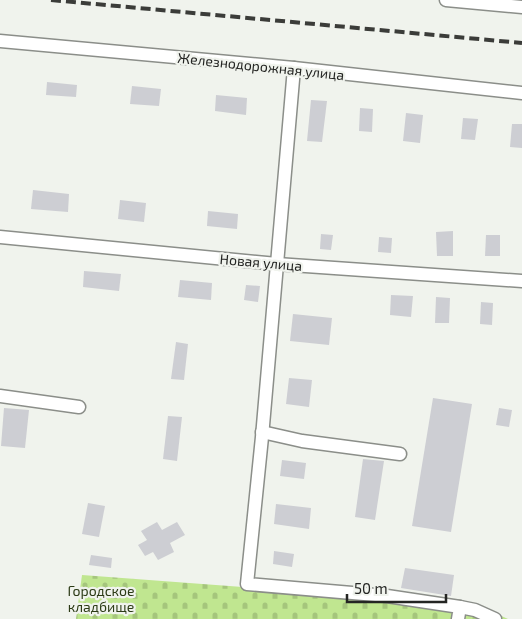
<svg xmlns="http://www.w3.org/2000/svg" width="522" height="619" font-family="'Exo 2',sans-serif">
<style>
.cemetery{fill:url(#cemetery-stones)}
.building{fill:#cdced3}
.lines{fill:none;stroke-linecap:round;stroke-linejoin:round}
.minor-casing{stroke:#8b8e89;stroke-width:15}
.minor{stroke:#fff;stroke-width:12}
.rail{stroke:#3b3c39;stroke-width:4;stroke-dasharray:10 5;stroke-linecap:butt}
.labels{text-anchor:middle;dominant-baseline:central;stroke-width:4.5;stroke-linejoin:round;paint-order:stroke}
.street-label{font-size:14px;fill:#242523;stroke:#f0f3ed}
.park-label{font-size:14px;fill:#2c3b16;stroke:#f0f3ed}
</style>
<defs>
<pattern id="cemetery-stones" width="16" height="16" patternUnits="userSpaceOnUse" patternTransform="scale(1.25)"><rect width="16" height="16" fill="#c0e690"/><path d="M2 7V4a2 2 0 0 1 4 0v3zM10 15v-3a2 2 0 0 1 4 0v3z" fill="#a5c57c"/></pattern>
</defs>
<rect width="100%" height="100%" fill="#f0f3ed"/>
<path class="cemetery" d="M82,575L460,603L480,606L508,619H76Z"/>
<g class="building">
<path d="M47,82L77,85L76,97L46,95Z"/>
<path d="M132,86L161,89L159,106L130,104Z"/>
<path d="M216,95L247,98L246,115L215,111Z"/>
<path d="M311,100L327,101L322,142L307,141Z"/>
<path d="M360,108L373,109L372,132L359,131Z"/>
<path d="M406,113L423,115L420,143L403,141Z"/>
<path d="M463,118L478,119L475,140L461,139Z"/>
<path d="M512,124H522V148L510,147Z"/>
<path d="M33,190L69,194L68,212L31,209Z"/>
<path d="M120,200L146,203L144,222L118,219Z"/>
<path d="M208,211L238,214L237,229L207,226Z"/>
<path d="M453,231V256H437L436,232Z"/>
<path d="M321,234L333,235L331,250L320,249Z"/>
<path d="M486,235H500V256H485Z"/>
<path d="M379,237L392,238L391,253L378,252Z"/>
<path d="M84,271L121,274L119,291L83,287Z"/>
<path d="M180,280L212,283L211,300L178,297Z"/>
<path d="M246,285L260,286L258,302L244,300Z"/>
<path d="M391,295L413,296L411,317L390,315Z"/>
<path d="M436,297L450,298L449,323H435Z"/>
<path d="M481,302L493,303L492,325L480,324Z"/>
<path d="M293,314L332,318L329,345L290,341Z"/>
<path d="M176,342L188,344L184,380L171,379Z"/>
<path d="M289,378L312,380L309,407L286,404Z"/>
<path d="M433,398L472,404L451,532L412,526Z"/>
<path d="M4,408L29,410L25,448L1,446Z"/>
<path d="M499,408L512,410L509,427L496,425Z"/>
<path d="M168,416L182,417L177,461L163,459Z"/>
<path d="M363,459L384,461L375,520L355,517Z"/>
<path d="M282,460L306,463L304,479L280,476Z"/>
<path d="M88,503L105,506L99,537L82,534Z"/>
<path d="M276,504L311,508L309,529L274,524Z"/>
<path d="M157,522L162,530L177,522L185,535L170,543L174,552L158,560L153,552L145,556L138,545L147,540L141,531Z"/>
<path d="M274,551L294,554L292,567L273,564Z"/>
<path d="M91,555L112,558L111,568L89,565Z"/>
<path d="M405,568L454,575L451,596L401,588Z"/>
</g>
<g class="lines">
<g class="minor-casing">
<g id="minor">
<path d="M446,0L522,7"/>
<path d="M0,41L294,68L522,93"/>
<path d="M294,68L262,437L247,584L387,596L460,607L458,619"/>
<path d="M0,237L277,264L522,281"/>
<path d="M0,396L79,407"/>
<path d="M262,432L302,441L400,454"/>
<path d="M460,607L475,610L495,619"/>
</g>
</g>
<use href="#minor" class="minor"/>
<path class="rail" d="M51,0L522,43"/>
</g>
<g class="labels">
<g class="street-label">
<text transform="translate(261 66) rotate(6)">Железнодорожная улица</text>
<text transform="translate(261 262) rotate(5)">Новая улица</text>
</g>
<g class="park-label">
<text x="101" y="590">Городское<tspan x="101" dy="16">кладбище</tspan></text>
</g>
</g>
<path d="M347 594v8h99v-8" fill="none" stroke="#242523" stroke-width="2.5"/>
<text x="354" y="594" font-size="15" fill="#242523" stroke="#f0f3ed" stroke-width="4" paint-order="stroke">50 m</text>
</svg>
